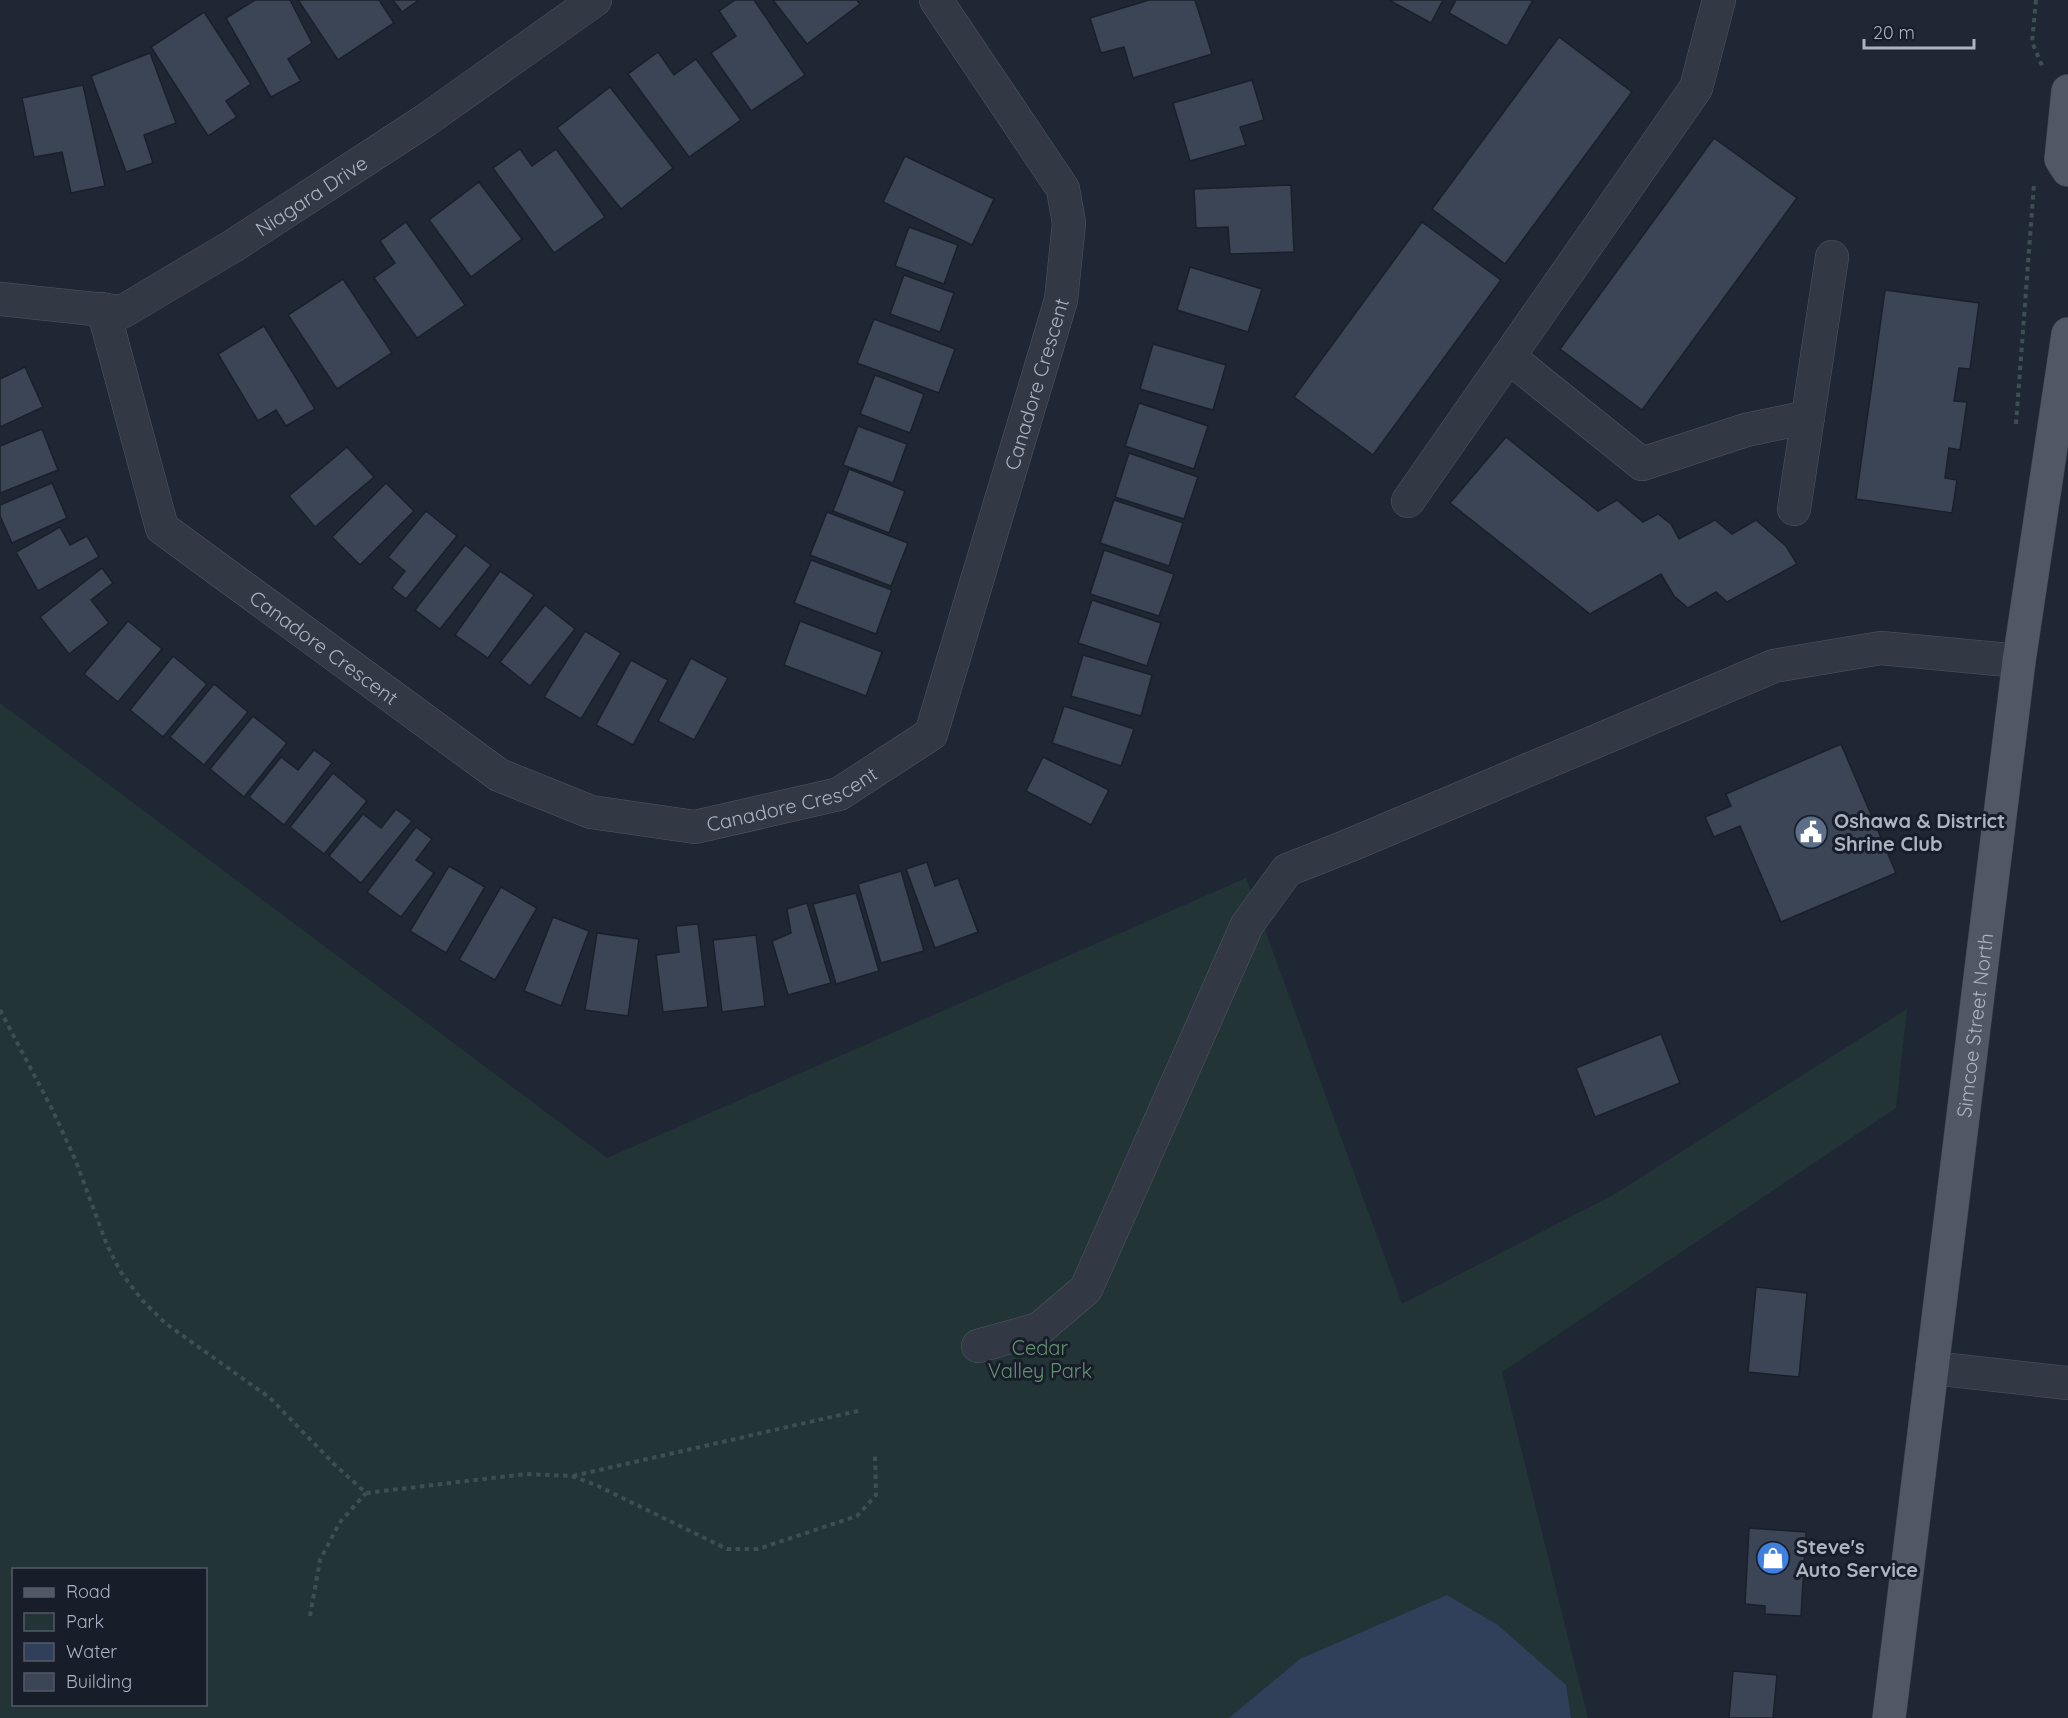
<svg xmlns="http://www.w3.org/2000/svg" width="2068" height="1718" font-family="Quicksand,sans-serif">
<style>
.green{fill:#223436;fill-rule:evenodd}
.water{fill:#303f5a}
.building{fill:#3b4555;stroke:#1a202b;stroke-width:1.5}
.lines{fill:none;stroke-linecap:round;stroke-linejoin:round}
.minor-casing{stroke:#505664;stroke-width:34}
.major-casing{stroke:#3c424f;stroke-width:34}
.path{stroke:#3e4f53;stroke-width:4;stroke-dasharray:4.5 4.5;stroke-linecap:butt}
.minor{stroke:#323945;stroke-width:33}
.major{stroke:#505865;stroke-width:33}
.labels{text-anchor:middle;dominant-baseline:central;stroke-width:6;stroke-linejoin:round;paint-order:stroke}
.street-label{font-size:20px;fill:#acb3c3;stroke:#181e29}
.poi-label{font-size:20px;font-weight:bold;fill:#acb3c3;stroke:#181e29;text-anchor:start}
.park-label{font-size:20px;fill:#649271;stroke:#181e29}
</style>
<rect width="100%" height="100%" fill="#1f2734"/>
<path class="green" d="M0,703L607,1158L1246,878L1402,1304L1613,1195L1907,1009L1896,1108L1502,1372L1588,1718H0ZM14,1570H206V1704H14Z"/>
<path class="water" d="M1447,1595L1498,1625L1566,1685L1571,1718H1229L1300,1659Z"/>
<g class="building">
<path d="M255,0H290L312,43L288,59L301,81L271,97L226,18Z"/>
<path d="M298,0H379L394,23L338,60Z"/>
<path d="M393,0H419L402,12Z"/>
<path d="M735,0H754L805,75L751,111L711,53L736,36L719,11Z"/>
<path d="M773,0H857L860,4L807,44Z"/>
<path d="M1149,0H1195L1212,54L1133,78L1124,47L1101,53L1090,18Z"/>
<path d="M1389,0H1443L1431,23Z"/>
<path d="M1456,0H1533L1507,46L1449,13Z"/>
<path d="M204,12L251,84L226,101L237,117L208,136L151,47Z"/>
<path d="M1559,37L1632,92L1505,264L1432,209Z"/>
<path d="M658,52L674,75L696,59L741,120L689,157L628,74Z"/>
<path d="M150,53L176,123L144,135L153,163L126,172L91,76Z"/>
<path d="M1252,80L1264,120L1240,127L1246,145L1190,161L1173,103Z"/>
<path d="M83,85L105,186L71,193L62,152L34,157L22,98Z"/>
<path d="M610,87L673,168L621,209L557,128Z"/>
<path d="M1714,138L1797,198L1642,410L1560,349Z"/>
<path d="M520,149L532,166L556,149L605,217L554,253L493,168Z"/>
<path d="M905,156L994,199L972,245L883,202Z"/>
<path d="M479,182L522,239L471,277L429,220Z"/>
<path d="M1291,185L1294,252L1230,254L1228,227L1196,228L1194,189Z"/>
<path d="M406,222L465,305L417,338L374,278L395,263L380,241Z"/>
<path d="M1422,222L1501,280L1373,455L1294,397Z"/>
<path d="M909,227L958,245L944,284L895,266Z"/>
<path d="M1190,267L1262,289L1248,332L1177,310Z"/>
<path d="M904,275L954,293L940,332L890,314Z"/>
<path d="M343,279L392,353L337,389L288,315Z"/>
<path d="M1885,290L1979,303L1970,369L1959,368L1954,401L1967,402L1960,450L1949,448L1945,478L1957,480L1952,513L1856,499Z"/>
<path d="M874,319L955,349L939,393L857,363Z"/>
<path d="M264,326L315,409L286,426L276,410L258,421L218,354Z"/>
<path d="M1153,344L1226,365L1213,410L1140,389Z"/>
<path d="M25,367L43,407L0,427V379Z"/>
<path d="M875,375L924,394L910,433L860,414Z"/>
<path d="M1139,403L1208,426L1194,469L1125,446Z"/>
<path d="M858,426L907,444L893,483L843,465Z"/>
<path d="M42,429L58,470L0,493V446Z"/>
<path d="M1506,437L1598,511L1617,500L1643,522L1658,514L1671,524L1679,539L1715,520L1732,534L1756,520L1786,546L1797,564L1727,602L1716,592L1688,608L1674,596L1661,574L1590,614L1450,503Z"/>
<path d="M347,447L374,477L315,527L289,496Z"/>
<path d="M1129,453L1198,477L1184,519L1115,497Z"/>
<path d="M849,469L905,491L889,533L833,511Z"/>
<path d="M52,483L67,518L12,543L0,516V505Z"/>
<path d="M386,483L414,511L360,565L332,537Z"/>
<path d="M1114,500L1183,523L1169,566L1100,543Z"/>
<path d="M426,511L457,536L406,599L392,588L405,571L388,557Z"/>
<path d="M827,512L908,543L891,586L810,555Z"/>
<path d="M60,527L70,545L87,536L99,557L38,591L16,552Z"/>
<path d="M465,545L491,565L440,629L415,610Z"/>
<path d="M1104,550L1174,574L1159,616L1090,594Z"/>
<path d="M811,560L892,590L876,634L794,603Z"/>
<path d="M102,568L113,583L91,600L109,623L69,654L40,617Z"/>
<path d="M500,571L534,595L488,658L455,635Z"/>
<path d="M1092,600L1161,623L1147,666L1078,643Z"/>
<path d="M545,605L575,629L530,686L500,662Z"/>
<path d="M128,621L162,649L118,702L84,674Z"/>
<path d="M800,621L882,652L866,696L784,665Z"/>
<path d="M585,631L621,653L581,719L544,697Z"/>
<path d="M1083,655L1152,675L1141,716L1071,696Z"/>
<path d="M173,656L207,684L163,737L130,710Z"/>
<path d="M691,658L728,678L694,740L658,721Z"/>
<path d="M631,660L668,680L633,745L596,725Z"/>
<path d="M214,684L248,712L204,765L170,737Z"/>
<path d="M1064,706L1134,729L1121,766L1052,743Z"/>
<path d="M253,716L287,743L244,797L210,769Z"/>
<path d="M1841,744L1896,873L1781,922L1740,826L1714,837L1705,817L1731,806L1726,794Z"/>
<path d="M314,750L332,763L284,825L249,797L281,757L298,770Z"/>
<path d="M1043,757L1109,790L1091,825L1026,791Z"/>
<path d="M333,773L367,801L324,854L290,827Z"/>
<path d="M396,809L412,821L361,883L329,856L363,814L381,828Z"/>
<path d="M416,827L432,839L416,860L434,873L401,917L367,892Z"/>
<path d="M927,862L935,886L958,878L978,932L935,948L906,869Z"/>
<path d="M449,866L485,887L446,953L410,931Z"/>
<path d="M901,871L924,951L881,963L858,884Z"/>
<path d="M501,887L537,908L495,980L459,960Z"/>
<path d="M856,893L879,971L836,984L813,904Z"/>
<path d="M807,903L831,983L788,995L772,941L791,933L787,909Z"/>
<path d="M553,917L589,931L561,1006L524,991Z"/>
<path d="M698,924L708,1007L663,1012L656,955L679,952L676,926Z"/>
<path d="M597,933L639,939L628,1016L585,1010Z"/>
<path d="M756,935L765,1006L722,1012L713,940Z"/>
<path d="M1661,1034L1680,1083L1595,1117L1576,1068Z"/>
<path d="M1756,1287L1807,1293L1799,1377L1748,1372Z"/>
<path d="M1749,1528L1806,1532L1801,1616L1765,1614V1606L1745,1604Z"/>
<path d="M1733,1671L1777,1675L1773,1718H1729Z"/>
</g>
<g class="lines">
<g class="minor-casing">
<g id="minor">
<path id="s1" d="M0,299L122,312L233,246L426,120L595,0"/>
<path id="s2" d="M103,309L162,528L499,775L591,812L695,827L839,794L931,734L1061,300L1069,223L1063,189L936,0"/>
<path d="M1509,357L1642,464L1746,430L1808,417"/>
<path d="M1408,501L1696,88L1719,0"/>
<path d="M1794,509L1832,257"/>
<path d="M978,1346L1039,1329L1086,1289L1247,925L1287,870L1348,846L1774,666L1881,648L2019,661"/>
<path d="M1932,1368L2068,1383"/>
</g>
</g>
<g class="major-casing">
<g id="major">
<path d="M2068,91L2061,159L2068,170"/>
<path id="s3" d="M1889,1718L2019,661L2068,334"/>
</g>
</g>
<g class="path">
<path d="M2036,0L2032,42L2043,68"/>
<path d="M2016,424L2034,184"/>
<path d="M0,1010L52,1109L75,1159L107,1245L120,1271L142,1300L165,1323L270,1398L334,1464L366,1493L526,1474L572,1476L598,1486L727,1549H758L857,1516L876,1495L875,1454"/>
<path d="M573,1476L862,1410"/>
<path d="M310,1616L320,1560L340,1522L366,1493"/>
</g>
<use href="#minor" class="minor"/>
<use href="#major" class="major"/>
</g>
<defs>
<g id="civic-disc" transform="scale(1.725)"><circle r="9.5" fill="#5c6f8a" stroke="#181e29"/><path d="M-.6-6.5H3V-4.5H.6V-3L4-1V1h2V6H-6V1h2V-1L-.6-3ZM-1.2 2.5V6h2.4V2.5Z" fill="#fff"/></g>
<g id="shop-disc" transform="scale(1.725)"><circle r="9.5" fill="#3f7fe0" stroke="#181e29"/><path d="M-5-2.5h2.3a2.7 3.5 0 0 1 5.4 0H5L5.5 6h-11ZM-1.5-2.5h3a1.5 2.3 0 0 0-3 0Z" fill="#fff"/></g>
</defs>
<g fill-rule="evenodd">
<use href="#civic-disc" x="1811" y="832"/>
<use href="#shop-disc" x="1773" y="1558"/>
</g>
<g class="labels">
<g class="street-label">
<text stroke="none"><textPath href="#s1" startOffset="345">Niagara Drive</textPath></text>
<text stroke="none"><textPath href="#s2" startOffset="1472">Canadore Crescent</textPath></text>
<text stroke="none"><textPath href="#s2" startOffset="428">Canadore Crescent</textPath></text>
<text stroke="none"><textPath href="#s2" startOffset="950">Canadore Crescent</textPath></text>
<text stroke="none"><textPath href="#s3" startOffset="698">Simcoe Street North</textPath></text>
</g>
<g class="poi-label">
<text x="1834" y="820">Oshawa &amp; District<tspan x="1834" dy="23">Shrine Club</tspan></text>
<text x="1796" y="1546">Steve's<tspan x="1796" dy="23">Auto Service</tspan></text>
</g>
<g class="park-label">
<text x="1040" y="1347">Cedar<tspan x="1040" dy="23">Valley Park</tspan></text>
</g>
</g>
<rect x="12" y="1568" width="195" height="138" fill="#181e29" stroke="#535a67" stroke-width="1.5"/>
<rect x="24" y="1588" width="30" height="9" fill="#505865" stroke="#535a67" stroke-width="1.5"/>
<text x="66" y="1598" font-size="18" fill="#acb3c3">Road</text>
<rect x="24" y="1613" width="30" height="18" fill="#223436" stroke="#535a67" stroke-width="1.5"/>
<text x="66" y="1628" font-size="18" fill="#acb3c3">Park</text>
<rect x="24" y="1643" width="30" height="18" fill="#303f5a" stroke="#535a67" stroke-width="1.5"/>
<text x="66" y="1658" font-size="18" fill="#acb3c3">Water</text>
<rect x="24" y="1673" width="30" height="18" fill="#3b4555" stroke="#535a67" stroke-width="1.5"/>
<text x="66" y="1688" font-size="18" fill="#acb3c3">Building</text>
<path d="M1864 39v9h110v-9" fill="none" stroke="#acb3c3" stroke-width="3"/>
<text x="1873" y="39" font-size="18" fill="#acb3c3" stroke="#181e29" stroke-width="4.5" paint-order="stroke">20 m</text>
</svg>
